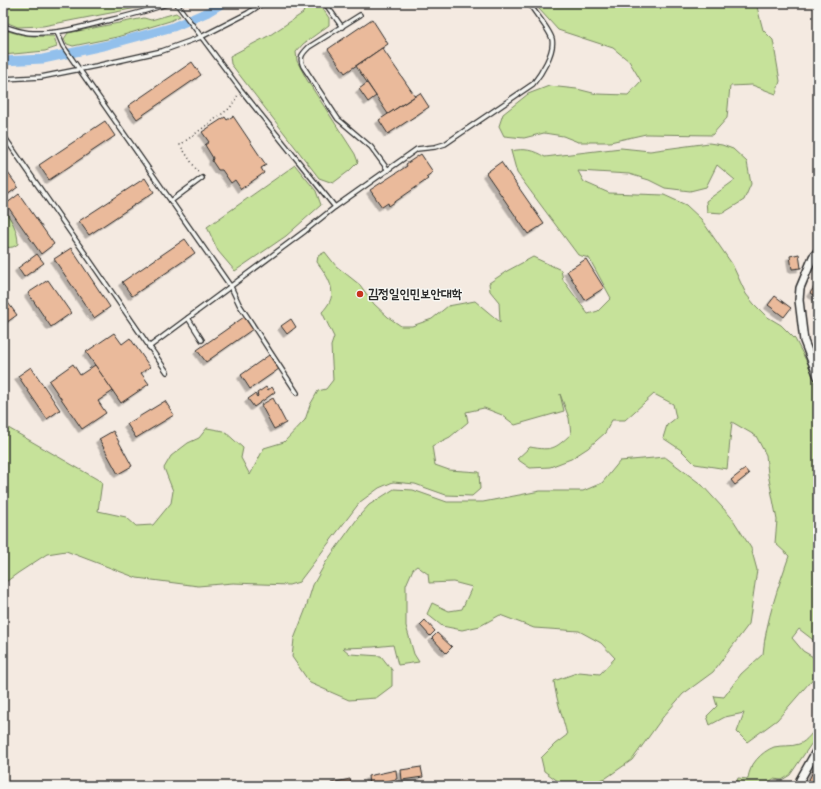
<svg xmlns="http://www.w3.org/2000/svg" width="821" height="789" font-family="Mynerve,'Poor Story',sans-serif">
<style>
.green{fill:#c6e29a;stroke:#788662}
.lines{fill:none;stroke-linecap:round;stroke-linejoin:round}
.canal{stroke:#92c0ec;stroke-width:9}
.building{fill:#eaba9b;stroke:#2b2b2b;filter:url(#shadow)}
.service-casing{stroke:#2b2b2b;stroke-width:6}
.minor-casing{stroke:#2b2b2b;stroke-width:10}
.path{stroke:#2b2b2b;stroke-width:1.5;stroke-dasharray:1 3;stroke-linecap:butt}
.service{stroke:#f6f6f2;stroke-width:3.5}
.minor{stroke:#f6f6f2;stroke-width:7}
.poi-dot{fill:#c8321e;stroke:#f6f6f2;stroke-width:1.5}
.labels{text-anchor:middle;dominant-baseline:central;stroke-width:3;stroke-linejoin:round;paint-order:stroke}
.poi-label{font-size:13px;font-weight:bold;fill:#2b2b2b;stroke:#f6f6f2;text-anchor:start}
</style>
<defs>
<filter id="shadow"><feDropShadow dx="-3.5" dy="3.5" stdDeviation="0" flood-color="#0004"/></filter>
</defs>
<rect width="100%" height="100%" fill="#f4eae1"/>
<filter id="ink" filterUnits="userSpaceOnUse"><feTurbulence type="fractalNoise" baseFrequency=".025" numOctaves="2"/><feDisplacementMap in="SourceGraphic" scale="8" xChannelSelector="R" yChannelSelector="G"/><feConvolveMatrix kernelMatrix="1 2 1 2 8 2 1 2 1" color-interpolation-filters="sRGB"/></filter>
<g filter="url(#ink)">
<g class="green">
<path d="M3,3H151L147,6L43,26L18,27L3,21Z"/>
<path d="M303,3H319L329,18V25L303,44L296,52L297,61L307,80L355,154L358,162L349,171L333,183L319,178L231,64L230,56L270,35L303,13L305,7Z"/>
<path d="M536,3H756L763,30L773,40L780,81L776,94L752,85L730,86L727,118L712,135L646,134L610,142H578L563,136L544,133L524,138L504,136L499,126L503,114L528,94L549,86L577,89L597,94L628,95L641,81L629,61L613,48L558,30L539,9Z"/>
<path d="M176,13L180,16L170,21L117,37L73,46L67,44L64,39L68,33L144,18L151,20Z"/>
<path d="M3,29C20,36 36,37 54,36L57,47L45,51L3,55Z"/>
<path d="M709,143L722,145L733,149L747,162L751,184L744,200L723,213L707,212L706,201L735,180L717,165L706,187L690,191L665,188L649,180L629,174L578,171L584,182L609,193L664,195L686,205L701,219L732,264L746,294L754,304L766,316L781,325L795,339L808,364L818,385V647L812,639L799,629L792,638L803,651L815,658L816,675L777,720L747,742L737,732L744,713L725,717L710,725L707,716L717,706L714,696L724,697L741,674L763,654C766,620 778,588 789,556L775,543L777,520L768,474L766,455L756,436L732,422L727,469L695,464L681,450L663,438L667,425L676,418L673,404L654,394L625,420H612L605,433L588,448L571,459L550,467L530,468L517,459L530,447C552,451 555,449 571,434L569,418L560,394L564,411L515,425L502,415L484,408L466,412L468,422L450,437L432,446L435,465L449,470L479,472L480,489L472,496L446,495L415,484L393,482L379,488L360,502L299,582L289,585L233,583L198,586L137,578L66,551L47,554L18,573L3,584V425L102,482L98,511L126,517L136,526L153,525L171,503L173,491L164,468L171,456L188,443L199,438L207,428L224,431L243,448L241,458L250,475L264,448L284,442L305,420L310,405L318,391L326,389L333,380L331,346L334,337L322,312C325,309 328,305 330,301C336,287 325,273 317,262L318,256L325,252L336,266L360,285L374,304L388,317L401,326H412L432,319L448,306L475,301L500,322L499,302L490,291L489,283L507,271L533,257L561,270L563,280L588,314L598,311L611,298L589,258L578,255L517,173L511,151C525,148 533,150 545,157L621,148L650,151Z"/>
<path d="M295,165L316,191L321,205L286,236L235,271L218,251L207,227Z"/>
<path d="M3,208C11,219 18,230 18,244L13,247L3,248Z"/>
<path d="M665,457L702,485L732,518L751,548L757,570L749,624L713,672L683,694L663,717L632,760L606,778L583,786L562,784L544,771L541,758L555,744L567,735C563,717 556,700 554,681L579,672L600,674L615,658L601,643L579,631L534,628L500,615L480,626L462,630L442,626L427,614L432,603L449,611L462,609L472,587L453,582L429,583L428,574L417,566L413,569L406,585V626L414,654L419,662L398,665L393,645L373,647L343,648L350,654L381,656L392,670V686L376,698L349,700L310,683L292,657L294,639L305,611L313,585L326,562L360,515L369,505L394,489L413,490L447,502H483L540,491H583L602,483L620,461Z"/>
<path d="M818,724V734L790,775L782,780L773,779L764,786H735L738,778L748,779C749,765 761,752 774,747C782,745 791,747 799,744C806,742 814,731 818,724Z"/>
</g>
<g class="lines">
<path class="canal" d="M3,61L43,59L107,45L173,27L208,12L223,3"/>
</g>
<g class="building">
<path d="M372,19L388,44L345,73L328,49Z"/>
<path d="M382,48L415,96L388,114L356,66Z"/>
<path d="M192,62L201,75L137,119L128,106Z"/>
<path d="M367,83L376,96L368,102L359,89Z"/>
<path d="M420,93L429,107L388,134L379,120Z"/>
<path d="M233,116L266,165L261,168L264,173L241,189L235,180L231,183L222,170H218L212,161L213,158L205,145L209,142L202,132L225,117L227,120Z"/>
<path d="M105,121L115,136L49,180L39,165Z"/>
<path d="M421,154L433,172L426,177L428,179L389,206L388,203L382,207L370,190L407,166L406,164Z"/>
<path d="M501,162L544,224L528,234L486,173Z"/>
<path d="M3,166L18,187L3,198Z"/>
<path d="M145,178L154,192L89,235L79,221Z"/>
<path d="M19,194L54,244L41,254L6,204Z"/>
<path d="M185,239L195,253L132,296L122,282Z"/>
<path d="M71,248L110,307L94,318L54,259Z"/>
<path d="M37,254L44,263L24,277L18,268Z"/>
<path d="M799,254L801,268L792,269L790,256Z"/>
<path d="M586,259L604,288L585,300L567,271Z"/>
<path d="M48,280L71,313L51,327L28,293Z"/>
<path d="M817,284L818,285V298L810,293Z"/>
<path d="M3,296L17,315L3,325Z"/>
<path d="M775,296L791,308L784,317L768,305Z"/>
<path d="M244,317L253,329L206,362L197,350Z"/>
<path d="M291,319L296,327L287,334L281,326Z"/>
<path d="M114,333L122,344L130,338L150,367L141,373L149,384L121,403L86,352Z"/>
<path d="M269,355L279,369L250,389L241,375Z"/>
<path d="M73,364L80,375L95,365L113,391L98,401L106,413L82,429L49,381Z"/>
<path d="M31,367L60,410L47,419L18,376Z"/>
<path d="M266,387L268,390L272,387L275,392L254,407L248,399L255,394L257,397L258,396L257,393Z"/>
<path d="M273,398L286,423L274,429L261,405Z"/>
<path d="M165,401L174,415L136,438L127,424Z"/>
<path d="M113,431L132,466L118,474L99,439Z"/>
<path d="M745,469L749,474L735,485L731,480Z"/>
<path d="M425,620L435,631L430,636L420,625Z"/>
<path d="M437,633L452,647L446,653L432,638Z"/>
<path d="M816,765L818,766V786H811L807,784Z"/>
<path d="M421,767L423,777L402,780L401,770Z"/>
<path d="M396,770L397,779L369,785L368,776Z"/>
<path d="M350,779L352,786H332L331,783Z"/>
</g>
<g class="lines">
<g class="service-casing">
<g id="service">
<path d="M176,3L241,90L335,207"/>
<path d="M325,3L342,27"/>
<path d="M360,15L309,47C302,54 299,57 303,66L338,119L371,147L388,170"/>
<path d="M3,26C13,29 22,33 33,33C58,34 82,27 106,21C128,16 148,11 169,3"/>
<path d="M57,32L63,46L72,59L231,287L239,304L297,393"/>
<path d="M3,79L41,77L96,66L162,51L201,37L248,13L263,3"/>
<path d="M3,135L167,372"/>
<path d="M171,201L202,178"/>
<path d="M188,318L202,340"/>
<path d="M149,347L305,231L335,207L417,149L435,147L445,144L533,84C541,74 555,52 552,39C550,30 534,12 529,3"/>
</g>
</g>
<g class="minor-casing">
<g id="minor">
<path d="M818,251L813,257L800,288L799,300L804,341L818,377"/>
<path d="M800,780L818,748"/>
</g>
</g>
<path class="path" d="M198,172L180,145L230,108L238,95"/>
<use href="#service" class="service"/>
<use href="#minor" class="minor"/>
</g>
</g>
<circle class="poi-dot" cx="360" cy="294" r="4"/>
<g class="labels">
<g class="poi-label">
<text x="368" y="294">김정일인민보안대학</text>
</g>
</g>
<rect width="821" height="789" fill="none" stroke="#f6f6f2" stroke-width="16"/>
<rect x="8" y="8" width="805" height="773" fill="none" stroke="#2b2b2b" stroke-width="1.5" filter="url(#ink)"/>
</svg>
